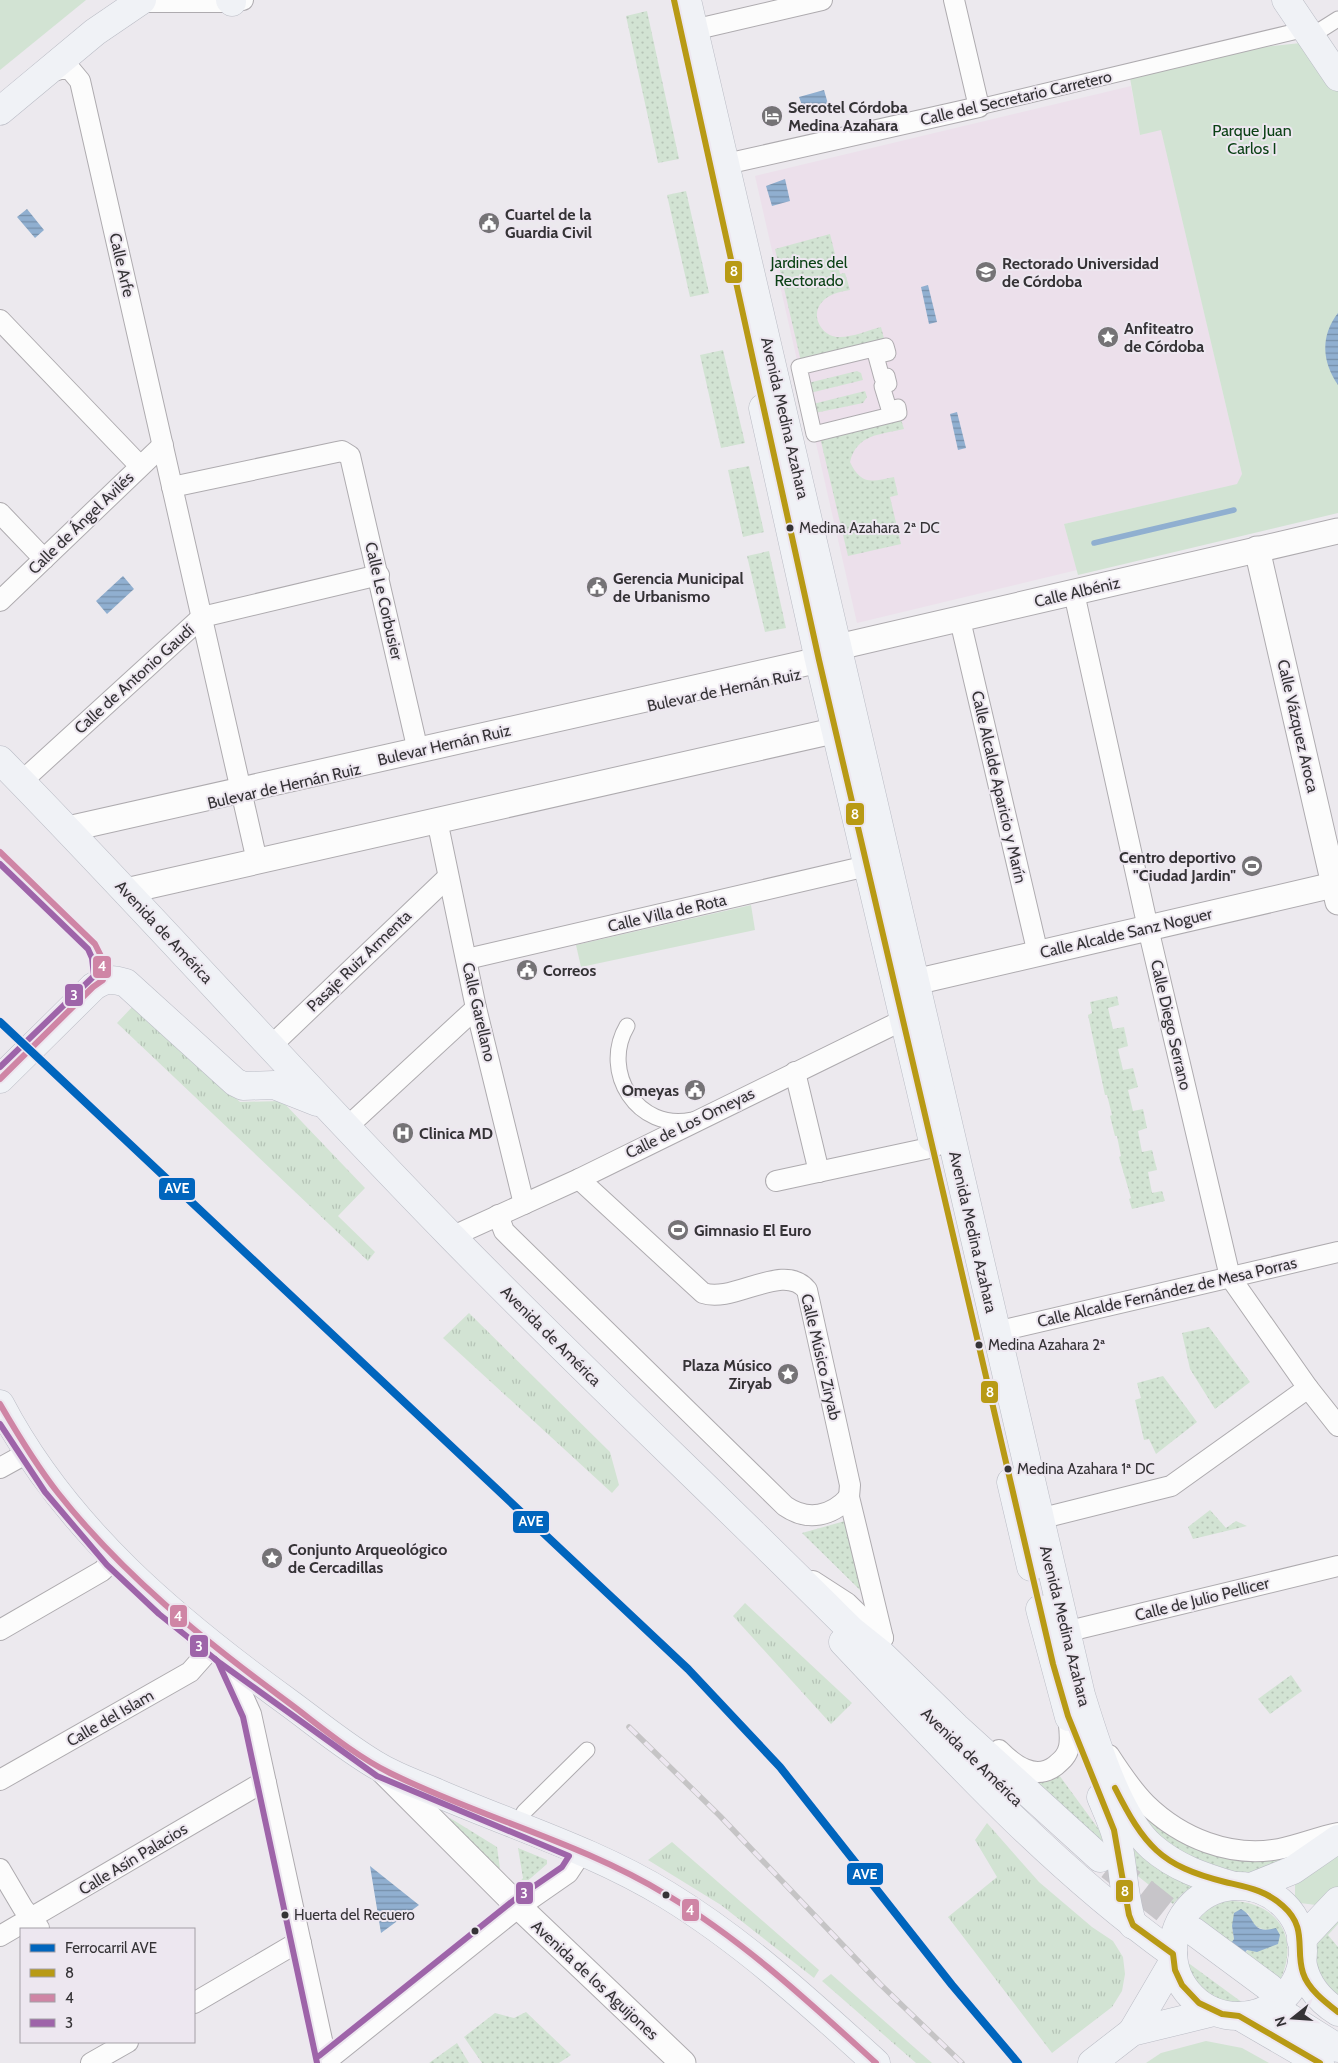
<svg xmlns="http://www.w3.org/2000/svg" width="1338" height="2063" font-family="Cabin,sans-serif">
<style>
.education{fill:#ece0eb}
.grass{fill:url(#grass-tufts)}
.park{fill:#d2e3d3}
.garden{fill:url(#garden-dots)}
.water{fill:url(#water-rules)}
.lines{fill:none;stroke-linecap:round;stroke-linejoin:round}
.stream{stroke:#90afd0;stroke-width:5.5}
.primary-tunnel{stroke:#c7c5c9;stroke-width:28;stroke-dasharray:28 14;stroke-linecap:butt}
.pedestrian-casing{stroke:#aeabaf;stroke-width:17}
.minor-casing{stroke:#aeabaf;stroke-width:22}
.tertiary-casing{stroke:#aeabaf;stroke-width:27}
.primary-casing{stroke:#babcc5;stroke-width:29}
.pedestrian{stroke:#fcfcfc;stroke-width:15}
.minor{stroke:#fcfcfc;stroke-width:20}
.tertiary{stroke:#fcfcfc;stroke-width:25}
.primary{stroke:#f0f2f6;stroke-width:28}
.rail-casing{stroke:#c5c4c5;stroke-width:5.5}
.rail{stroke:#ede7f0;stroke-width:4;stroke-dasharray:11;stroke-linecap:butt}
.bus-1-casing{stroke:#ede7f0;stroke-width:10}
.bus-2-casing{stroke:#ede7f0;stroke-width:10}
.bus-3-casing{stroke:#ede7f0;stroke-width:10}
.bus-1{stroke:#b89a15;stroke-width:6}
.bus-2{stroke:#cf85a5;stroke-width:6}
.bus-3{stroke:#9e64a9;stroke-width:6}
.rail-1-casing{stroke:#ede7f0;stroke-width:11}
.rail-1{stroke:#0065bd;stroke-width:8}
.bus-dot{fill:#353336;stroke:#ede7f0;stroke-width:2}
.labels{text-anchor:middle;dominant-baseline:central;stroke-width:4;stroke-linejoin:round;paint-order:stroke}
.bus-label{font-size:15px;fill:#353336;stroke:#ede7f0;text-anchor:start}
.street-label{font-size:16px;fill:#353336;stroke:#ede7f0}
.poi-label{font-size:16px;font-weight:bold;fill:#353336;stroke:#ede7f0;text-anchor:start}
.park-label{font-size:16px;fill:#0b4115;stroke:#ede7f0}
.line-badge{stroke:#ede7f0;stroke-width:2}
.badge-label{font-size:14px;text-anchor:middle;font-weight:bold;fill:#fff}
</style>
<defs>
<pattern id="grass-tufts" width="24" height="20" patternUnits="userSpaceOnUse" patternTransform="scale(1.25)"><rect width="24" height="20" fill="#d2e3d3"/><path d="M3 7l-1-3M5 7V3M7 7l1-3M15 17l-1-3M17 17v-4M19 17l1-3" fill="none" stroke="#b5c3b6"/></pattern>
<pattern id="garden-dots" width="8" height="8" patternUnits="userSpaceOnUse" patternTransform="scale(1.25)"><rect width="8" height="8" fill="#d2e3d3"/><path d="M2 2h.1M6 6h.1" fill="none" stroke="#b5c3b6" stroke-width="1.8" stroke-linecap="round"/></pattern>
<pattern id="water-rules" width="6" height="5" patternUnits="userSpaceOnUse" patternTransform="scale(1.25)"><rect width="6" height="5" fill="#90afd0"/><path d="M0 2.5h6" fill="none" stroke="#768faa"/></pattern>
</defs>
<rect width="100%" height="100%" fill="#ece9ee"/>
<path class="education" d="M1131,86L1140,135L1161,129L1242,474L1238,484L1064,524L1077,570L857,623L755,176Z"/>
<g class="grass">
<path d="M134,1005L240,1102L282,1101L365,1188L338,1216L375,1252L368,1261L117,1023Z"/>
<path d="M469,1313L610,1452L619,1485L612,1493L443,1338Z"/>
<path d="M745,1603L852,1703L831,1724L733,1616Z"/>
<path d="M987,1823L1039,1882L1092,1927L1113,1941L1123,1957L1125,1974L1122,1991L1112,2007L1052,2053L948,1917L997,1877L975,1840Z"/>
<path d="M672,1842L819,1970L814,1978L721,1905L648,1860Z"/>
<path d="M831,1974L932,2063H916L822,1981Z"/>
</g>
<g class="park">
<path d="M0,0H86L0,70Z"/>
<path d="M1301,43L1338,90V513L1078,575L1064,524L1237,484L1242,474L1161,130L1140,135L1130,78L1263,47Z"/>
<path d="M751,905L755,930L581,967L576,945Z"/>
<path d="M1338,1854V1888L1316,1905L1300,1903L1295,1896V1885Z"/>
<path d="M1206,2041L1242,2048L1269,2063H1146L1161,2053Z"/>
</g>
<g class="garden">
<path d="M647,11L679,159L658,163L626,16Z"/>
<path d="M686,191L709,293L690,297L667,195Z"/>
<path d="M830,234L840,274L845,273L850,290C839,292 829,294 822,302C809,316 823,338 840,337C853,337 869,330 881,327L886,346L802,366L775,249Z"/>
<path d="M723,350L745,443L721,448L700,355Z"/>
<path d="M857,371L861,373L863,380L810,393L808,383Z"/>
<path d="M865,391L867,397L863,403L815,413L813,404Z"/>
<path d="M899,413L904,429C879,435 857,434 850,462C861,485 871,482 894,477L898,495L890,497L901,544L848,556L819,433Z"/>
<path d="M749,466L764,532L743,537L728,470Z"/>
<path d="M769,551L786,628L765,632L747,556Z"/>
<path d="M1117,996L1119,1005L1108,1008L1113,1029L1124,1027L1128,1046L1118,1049L1123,1070L1133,1068L1138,1087L1128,1090L1133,1111L1143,1109L1147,1128L1138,1131L1142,1152L1152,1150L1157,1170L1148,1172L1152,1193L1162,1191L1165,1201L1132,1209L1129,1199L1131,1198L1119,1157L1121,1156L1117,1136H1115L1110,1116L1112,1115L1107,1095H1105L1088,1015L1092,1013L1090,1002Z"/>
<path d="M1209,1327L1250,1382L1215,1409L1190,1369L1182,1333Z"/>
<path d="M1163,1376L1197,1422L1156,1454L1149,1439L1144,1440L1135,1400L1141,1398L1137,1383Z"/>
<path d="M1210,1510L1226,1528L1236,1521L1247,1526L1193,1539L1188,1527Z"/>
<path d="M845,1521L861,1591L802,1533Z"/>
<path d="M1291,1675L1302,1691L1270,1714L1258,1699Z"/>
<path d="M1059,1775L1100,1831L1104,1845L1034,1780L1044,1781Z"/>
<path d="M1136,1808C1198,1857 1231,1872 1310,1850L1260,1871L1235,1874L1169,1850Z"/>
<path d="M450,1818L497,1847L500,1869L448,1823Z"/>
<path d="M1129,1834L1194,1886L1183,1893L1173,1904L1134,1873Z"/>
<path d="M518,1848L547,1860V1864L524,1884H518L523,1878Z"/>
<path d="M1226,1901C1276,1899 1302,1937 1279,1982L1242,1956L1267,1930C1255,1928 1253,1924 1248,1913L1232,1926L1234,1939L1229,1946L1195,1922L1210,1908Z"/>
<path d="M1338,1915V1924L1328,1935L1338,1947V2000C1302,1971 1310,1946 1338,1915Z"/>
<path d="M1187,1962L1243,2003C1215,2004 1195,1989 1187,1962Z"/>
<path d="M526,2012L571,2055L559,2063H482L464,2037L495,2013L514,2018Z"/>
<path d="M457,2043L469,2063H429Z"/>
</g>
<g class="water">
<path d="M824,90L828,104L804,111L799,97Z"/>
<path d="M785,179L790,201L772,206L766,186Z"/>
<path d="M27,209L44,230L35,238L17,217Z"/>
<path d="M928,285L937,322L929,324L921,287Z"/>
<path d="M1338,313V385C1322,362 1320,336 1338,313Z"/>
<path d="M957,412L966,448L958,450L950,414Z"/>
<path d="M123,576L134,589L107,614L96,601Z"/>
<path d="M370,1866L419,1905L381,1933Z"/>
<path d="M1241,1909C1257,1918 1250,1935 1276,1928L1280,1935L1278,1944L1257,1952L1247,1950L1242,1956L1229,1946L1234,1939L1232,1926L1234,1913Z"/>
</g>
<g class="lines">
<path class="stream" d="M1094,543L1234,510"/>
<g class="primary-tunnel">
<path d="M1110,1866L1193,1931"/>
<path d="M1258,1997L1287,2016"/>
</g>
<g class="pedestrian-casing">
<g id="pedestrian">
<path d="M1311,36L1338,19"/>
<path d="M979,107L1306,29"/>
<path d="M886,346L888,353L876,356L882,378L887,376L889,384L882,386L889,409L898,407L899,413L814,434L799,367Z"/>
<path d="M627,1026C600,1072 638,1132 692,1120"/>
<path d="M524,1812L587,1750"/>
</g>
</g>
<g class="minor-casing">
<g id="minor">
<path d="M139,2H232L243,0"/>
<path d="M693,30L822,0"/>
<path d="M47,73L61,69H70L80,81L257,861"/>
<path d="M726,164L979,107L954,0"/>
<path d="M0,320L140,466"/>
<path d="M172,487L337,452L342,451L350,456L418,751"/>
<path d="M0,513L44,559"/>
<path d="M1074,593L1148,928L1230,1277L1308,1388L1338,1426"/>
<path d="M0,601L163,445"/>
<path d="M960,620L1038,954"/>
<path d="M21,782L202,617L379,575"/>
<path d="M437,820L476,1008L524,1204"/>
<path d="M467,959L867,866"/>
<path d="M271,1046L448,877"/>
<path d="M795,1072L819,1172"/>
<path d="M346,1128L476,1008"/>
<path d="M579,1179L703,1293C733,1304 784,1261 807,1290L850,1485L849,1497L883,1638"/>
<path d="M776,1181L934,1147"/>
<path d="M498,1215L504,1231L510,1237L785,1506C808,1522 832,1516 849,1497"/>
<path d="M451,1237L579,1179L903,1020L915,1028"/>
<path d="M996,1332L1338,1252"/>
<path d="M0,1468L29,1452"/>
<path d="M1039,1519L1171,1486L1308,1388"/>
<path d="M813,1581L847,1603L883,1638"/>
<path d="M0,1630L102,1571L114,1559"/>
<path d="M1065,1632L1338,1566"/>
<path d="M225,1656L251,1714L327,2063"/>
<path d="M999,1750C1014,1765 1035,1781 1055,1766C1062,1760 1067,1756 1069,1747C1071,1737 1069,1726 1068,1716"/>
<path d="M1109,1755C1120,1772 1132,1790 1146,1804C1181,1838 1230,1858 1279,1849C1299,1845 1318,1837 1338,1833"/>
<path d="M0,1780L190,1672L213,1646"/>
<path d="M0,1869L23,1908L39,1928"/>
<path d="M0,1936L258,1785L266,1783"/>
<path d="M194,2003L293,1945L301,1943"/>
<path d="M91,2063L128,2042"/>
<path d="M324,2063L519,1907L568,1873L582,1852"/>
</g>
</g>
<g class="tertiary-casing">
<g id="tertiary">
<path d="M1257,549L1338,902"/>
<path d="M68,829L819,660L838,647L1338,531"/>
<path d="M126,891L855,726"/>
<path d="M915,982L1338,884"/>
<path d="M384,1772L519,1907L683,2063"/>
</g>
</g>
<g class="primary-casing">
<g id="primary">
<path d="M230,0L232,2"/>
<path d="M687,0L1081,1695C1094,1737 1118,1818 1152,1847C1176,1868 1204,1877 1234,1886"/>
<path d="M1286,0L1338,77"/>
<path d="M0,111L95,32L142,0"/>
<path d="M763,408L819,660L932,1138"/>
<path d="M0,760C153,916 297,1079 450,1235C581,1369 718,1497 851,1630L881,1654L956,1727L1100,1858"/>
<path d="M0,1079L93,987C106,978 112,979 126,983L235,1082L243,1086L274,1085L317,1102"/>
<path d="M0,1404C66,1530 176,1621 289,1703C319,1725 349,1750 381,1768C400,1779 422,1786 442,1795C517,1827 597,1852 667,1895C744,1942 810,2003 876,2063"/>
<path d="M1011,1482L1031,1567"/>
<path d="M1040,1609L1069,1717"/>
<path d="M843,1642C947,1752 1049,1865 1173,1954"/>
<path d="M1101,1797C1108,1814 1116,1830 1119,1848C1124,1874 1124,1901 1133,1925"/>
<circle cx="1238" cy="1951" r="65"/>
<path d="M1251,1887L1293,1870L1338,1839"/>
<path d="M1193,1931L1270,1988"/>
<path d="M1301,1940L1338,1901"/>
<path d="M1302,1960C1305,1983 1319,2000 1338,2012"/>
<path d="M1239,2016L1320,2063"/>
<path d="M1287,2016L1338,2048"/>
<path d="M1132,2032L1173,1962"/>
<path d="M1092,2063L1132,2032L1214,2012"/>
</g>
</g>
<use href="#pedestrian" class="pedestrian"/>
<use href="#minor" class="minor"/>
<use href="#tertiary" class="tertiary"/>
<use href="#primary" class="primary"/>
<g class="rail-casing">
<path id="rail" d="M629,1727L720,1816L880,1984L962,2063"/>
</g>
<use href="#rail" class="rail"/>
<g class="bus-1-casing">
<g id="bus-1">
<path d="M674,0L819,660L1053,1664L1068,1716L1114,1830L1129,1915L1133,1925L1173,1954L1175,1970L1182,1985L1199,2003L1222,2014L1239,2016L1320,2063"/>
<path d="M1115,1788C1144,1845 1160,1866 1225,1882C1246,1887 1266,1890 1283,1906C1308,1928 1295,1949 1303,1973C1308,1989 1325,2002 1338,2012"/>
</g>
</g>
<g class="bus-2-casing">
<g id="bus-2">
<path d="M0,852L95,944L101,956L103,980L93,987L0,1079"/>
<path d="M0,1404C18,1435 36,1465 58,1493C122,1574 202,1639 285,1700C319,1725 352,1754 390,1773C481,1818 580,1842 667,1895C744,1941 810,2003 876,2063"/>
</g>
</g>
<g class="bus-3-casing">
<g id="bus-3">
<path d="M0,864L88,949L92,958L94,976L0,1067"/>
<path d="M0,1424L45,1492L107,1565L159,1614L220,1663L377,1776L569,1856L562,1867L514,1900L319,2056"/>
<path d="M215,1659L218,1662L243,1717L317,2063"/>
</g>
</g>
<use href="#bus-1" class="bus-1"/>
<use href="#bus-2" class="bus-2"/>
<use href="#bus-3" class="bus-3"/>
<g class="rail-1-casing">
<path id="rail-1" d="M0,1022L688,1669L780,1767L952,1985L1018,2063"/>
</g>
<use href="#rail-1" class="rail-1"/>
</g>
<defs>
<g id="hotel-disc" transform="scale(1.125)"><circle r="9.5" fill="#757376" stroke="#ede7f0"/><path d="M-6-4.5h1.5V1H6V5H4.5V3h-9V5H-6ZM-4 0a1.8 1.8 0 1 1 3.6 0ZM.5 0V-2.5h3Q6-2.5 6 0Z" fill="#fff"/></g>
<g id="civic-disc" transform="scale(1.125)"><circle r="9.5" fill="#757376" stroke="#ede7f0"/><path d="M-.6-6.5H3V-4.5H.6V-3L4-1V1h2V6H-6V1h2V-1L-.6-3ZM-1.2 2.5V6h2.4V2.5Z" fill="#fff"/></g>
<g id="university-disc" transform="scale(1.125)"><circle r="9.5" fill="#757376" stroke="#ede7f0"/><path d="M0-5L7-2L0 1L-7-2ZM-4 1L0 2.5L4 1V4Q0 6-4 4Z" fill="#fff"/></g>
<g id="sight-disc" transform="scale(1.125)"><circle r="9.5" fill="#757376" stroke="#ede7f0"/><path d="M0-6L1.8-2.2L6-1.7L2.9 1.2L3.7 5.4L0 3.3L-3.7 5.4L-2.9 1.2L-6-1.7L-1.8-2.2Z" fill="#fff"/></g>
<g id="stadium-disc" transform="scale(1.125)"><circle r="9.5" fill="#757376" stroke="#ede7f0"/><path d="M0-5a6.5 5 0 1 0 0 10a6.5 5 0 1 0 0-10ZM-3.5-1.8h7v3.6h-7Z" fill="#fff"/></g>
<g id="hospital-disc" transform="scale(1.125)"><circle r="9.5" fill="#757376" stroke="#ede7f0"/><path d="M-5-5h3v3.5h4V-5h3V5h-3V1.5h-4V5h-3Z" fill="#fff"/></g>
</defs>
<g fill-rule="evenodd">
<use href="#hotel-disc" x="772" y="116"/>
<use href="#civic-disc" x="489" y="223"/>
<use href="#university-disc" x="986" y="272"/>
<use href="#sight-disc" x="1108" y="337"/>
<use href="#civic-disc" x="597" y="587"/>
<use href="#stadium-disc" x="1252" y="866"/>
<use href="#civic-disc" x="527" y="970"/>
<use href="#civic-disc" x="695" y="1090"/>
<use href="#hospital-disc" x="403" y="1133"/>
<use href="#stadium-disc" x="678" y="1230"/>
<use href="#sight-disc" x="788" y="1374"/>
<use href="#sight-disc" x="272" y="1558"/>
</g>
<g class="bus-dot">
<circle cx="790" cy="528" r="4.5"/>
<circle cx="979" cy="1345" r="4.5"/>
<circle cx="1008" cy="1469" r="4.5"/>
<circle cx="666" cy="1895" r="4.5"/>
<circle cx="285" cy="1915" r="4.5"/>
<circle cx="475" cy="1931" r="4.5"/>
</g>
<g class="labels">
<g class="bus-label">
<text x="799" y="528">Medina Azahara 2ª DC</text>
<text x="988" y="1345">Medina Azahara 2ª</text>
<text x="1017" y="1469">Medina Azahara 1ª DC</text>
<text x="294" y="1915">Huerta del Recuero</text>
</g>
<g class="street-label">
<text transform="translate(1016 98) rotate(-13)">Calle del Secretario Carretero</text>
<text transform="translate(122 265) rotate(77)">Calle Arfe</text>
<text transform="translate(785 418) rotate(77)">Avenida Medina Azahara</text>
<text transform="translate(81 523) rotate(-44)">Calle de Ángel Avilés</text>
<text transform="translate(1077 592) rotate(-13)">Calle Albéniz</text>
<text transform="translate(384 601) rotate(77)">Calle Le Corbusier</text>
<text transform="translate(134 679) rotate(-42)">Calle de Antonio Gaudí</text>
<text transform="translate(724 690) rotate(-12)">Bulevar de Hernán Ruiz</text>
<text transform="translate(1298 726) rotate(77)">Calle Vázquez Aroca</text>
<text transform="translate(444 745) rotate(-13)">Bulevar Hernán Ruiz</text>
<text transform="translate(284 786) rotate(-13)">Bulevar de Hernán Ruiz</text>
<text transform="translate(999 787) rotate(77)">Calle Alcalde Aparicio y Marín</text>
<text transform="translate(667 913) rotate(-13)">Calle Villa de Rota</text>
<text transform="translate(164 932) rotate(47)">Avenida de América</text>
<text transform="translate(1126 933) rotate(-13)">Calle Alcalde Sanz Noguer</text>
<text transform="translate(359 961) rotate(-44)">Pasaje Ruiz Armenta</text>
<text transform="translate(479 1012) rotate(77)">Calle Garellano</text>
<text transform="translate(1171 1025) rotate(77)">Calle Diego Serrano</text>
<text transform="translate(690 1123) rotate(-26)">Calle de Los Omeyas</text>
<text transform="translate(973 1232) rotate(77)">Avenida Medina Azahara</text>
<text transform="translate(1167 1292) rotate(-13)">Calle Alcalde Fernández de Mesa Porras</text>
<text transform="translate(551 1336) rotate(45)">Avenida de América</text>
<text transform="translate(821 1357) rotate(77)">Calle Músico Ziryab</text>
<text transform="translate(1202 1599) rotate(-14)">Calle de Julio Pellicer</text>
<text transform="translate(1065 1626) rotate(76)">Avenida Medina Azahara</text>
<text transform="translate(110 1718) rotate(-30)">Calle del Islam</text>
<text transform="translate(972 1757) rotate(44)">Avenida de América</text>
<text transform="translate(133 1859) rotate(-31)">Calle Asín Palacios</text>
<text transform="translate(595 1980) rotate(43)">Avenida de los Aguijones</text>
</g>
<g class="poi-label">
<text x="788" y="107">Sercotel Córdoba<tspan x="788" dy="18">Medina Azahara</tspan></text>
<text x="505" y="214">Cuartel de la<tspan x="505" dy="18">Guardia Civil</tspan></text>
<text x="1002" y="263">Rectorado Universidad<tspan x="1002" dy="18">de Córdoba</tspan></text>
<text x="1124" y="328">Anfiteatro<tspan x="1124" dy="18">de Córdoba</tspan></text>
<text x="613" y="578">Gerencia Municipal<tspan x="613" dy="18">de Urbanismo</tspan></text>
<text x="1236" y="857" text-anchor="end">Centro deportivo<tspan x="1236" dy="18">"Ciudad Jardin"</tspan></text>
<text x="543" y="970">Correos</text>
<text x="679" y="1090" text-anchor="end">Omeyas</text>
<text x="419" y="1133">Clinica MD</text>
<text x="694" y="1230">Gimnasio El Euro</text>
<text x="772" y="1365" text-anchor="end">Plaza Músico<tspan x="772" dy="18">Ziryab</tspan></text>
<text x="288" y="1549">Conjunto Arqueológico<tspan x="288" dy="18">de Cercadillas</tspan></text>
</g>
<g class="park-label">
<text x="1252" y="130">Parque Juan<tspan x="1252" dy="18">Carlos I</tspan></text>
<text x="809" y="262">Jardines del<tspan x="809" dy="18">Rectorado</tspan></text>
</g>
</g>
<g class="line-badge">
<rect x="724" y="260" width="19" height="24" rx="5" fill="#b89a15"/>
<rect x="845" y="802" width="20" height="24" rx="5" fill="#b89a15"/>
<rect x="92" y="955" width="20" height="24" rx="5" fill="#cf85a5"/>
<rect x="64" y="983" width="20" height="24" rx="5" fill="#9e64a9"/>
<rect x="158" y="1177" width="38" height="24" rx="5" fill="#0065bd"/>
<rect x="980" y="1380" width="19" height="24" rx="5" fill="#b89a15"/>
<rect x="512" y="1510" width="38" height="24" rx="5" fill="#0065bd"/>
<rect x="169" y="1604" width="19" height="24" rx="5" fill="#cf85a5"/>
<rect x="189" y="1634" width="20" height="24" rx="5" fill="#9e64a9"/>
<rect x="846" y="1862" width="38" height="24" rx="5" fill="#0065bd"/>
<rect x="1115" y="1879" width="19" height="24" rx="5" fill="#b89a15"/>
<rect x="515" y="1881" width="19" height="24" rx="5" fill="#9e64a9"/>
<rect x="681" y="1898" width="19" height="24" rx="5" fill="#cf85a5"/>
</g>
<g class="badge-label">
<text x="734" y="276">8</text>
<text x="855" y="819">8</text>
<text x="102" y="971">4</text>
<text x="74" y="1000">3</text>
<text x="177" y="1193">AVE</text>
<text x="990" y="1397">8</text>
<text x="531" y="1526">AVE</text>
<text x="178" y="1621">4</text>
<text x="199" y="1651">3</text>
<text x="865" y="1879">AVE</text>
<text x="1125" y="1896">8</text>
<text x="524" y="1898">3</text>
<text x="690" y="1915">4</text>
</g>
<rect x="20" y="1928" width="175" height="115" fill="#ede7f0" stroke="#a39fa6"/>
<rect x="30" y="1944" width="25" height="8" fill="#0065bd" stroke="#a39fa6"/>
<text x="65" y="1953" font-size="15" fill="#353336">Ferrocarril AVE</text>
<rect x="30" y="1969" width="25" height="8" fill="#b89a15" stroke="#a39fa6"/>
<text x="65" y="1978" font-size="15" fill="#353336">8</text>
<rect x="30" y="1994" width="25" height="8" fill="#cf85a5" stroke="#a39fa6"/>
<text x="65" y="2003" font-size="15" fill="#353336">4</text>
<rect x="30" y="2019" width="25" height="8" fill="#9e64a9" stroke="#a39fa6"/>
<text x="65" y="2028" font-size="15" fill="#353336">3</text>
<g transform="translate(1293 2018) rotate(253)" stroke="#ede7f0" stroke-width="4" paint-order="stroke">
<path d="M0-4L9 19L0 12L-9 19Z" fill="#353336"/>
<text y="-8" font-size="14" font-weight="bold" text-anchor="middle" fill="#353336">N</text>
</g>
</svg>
